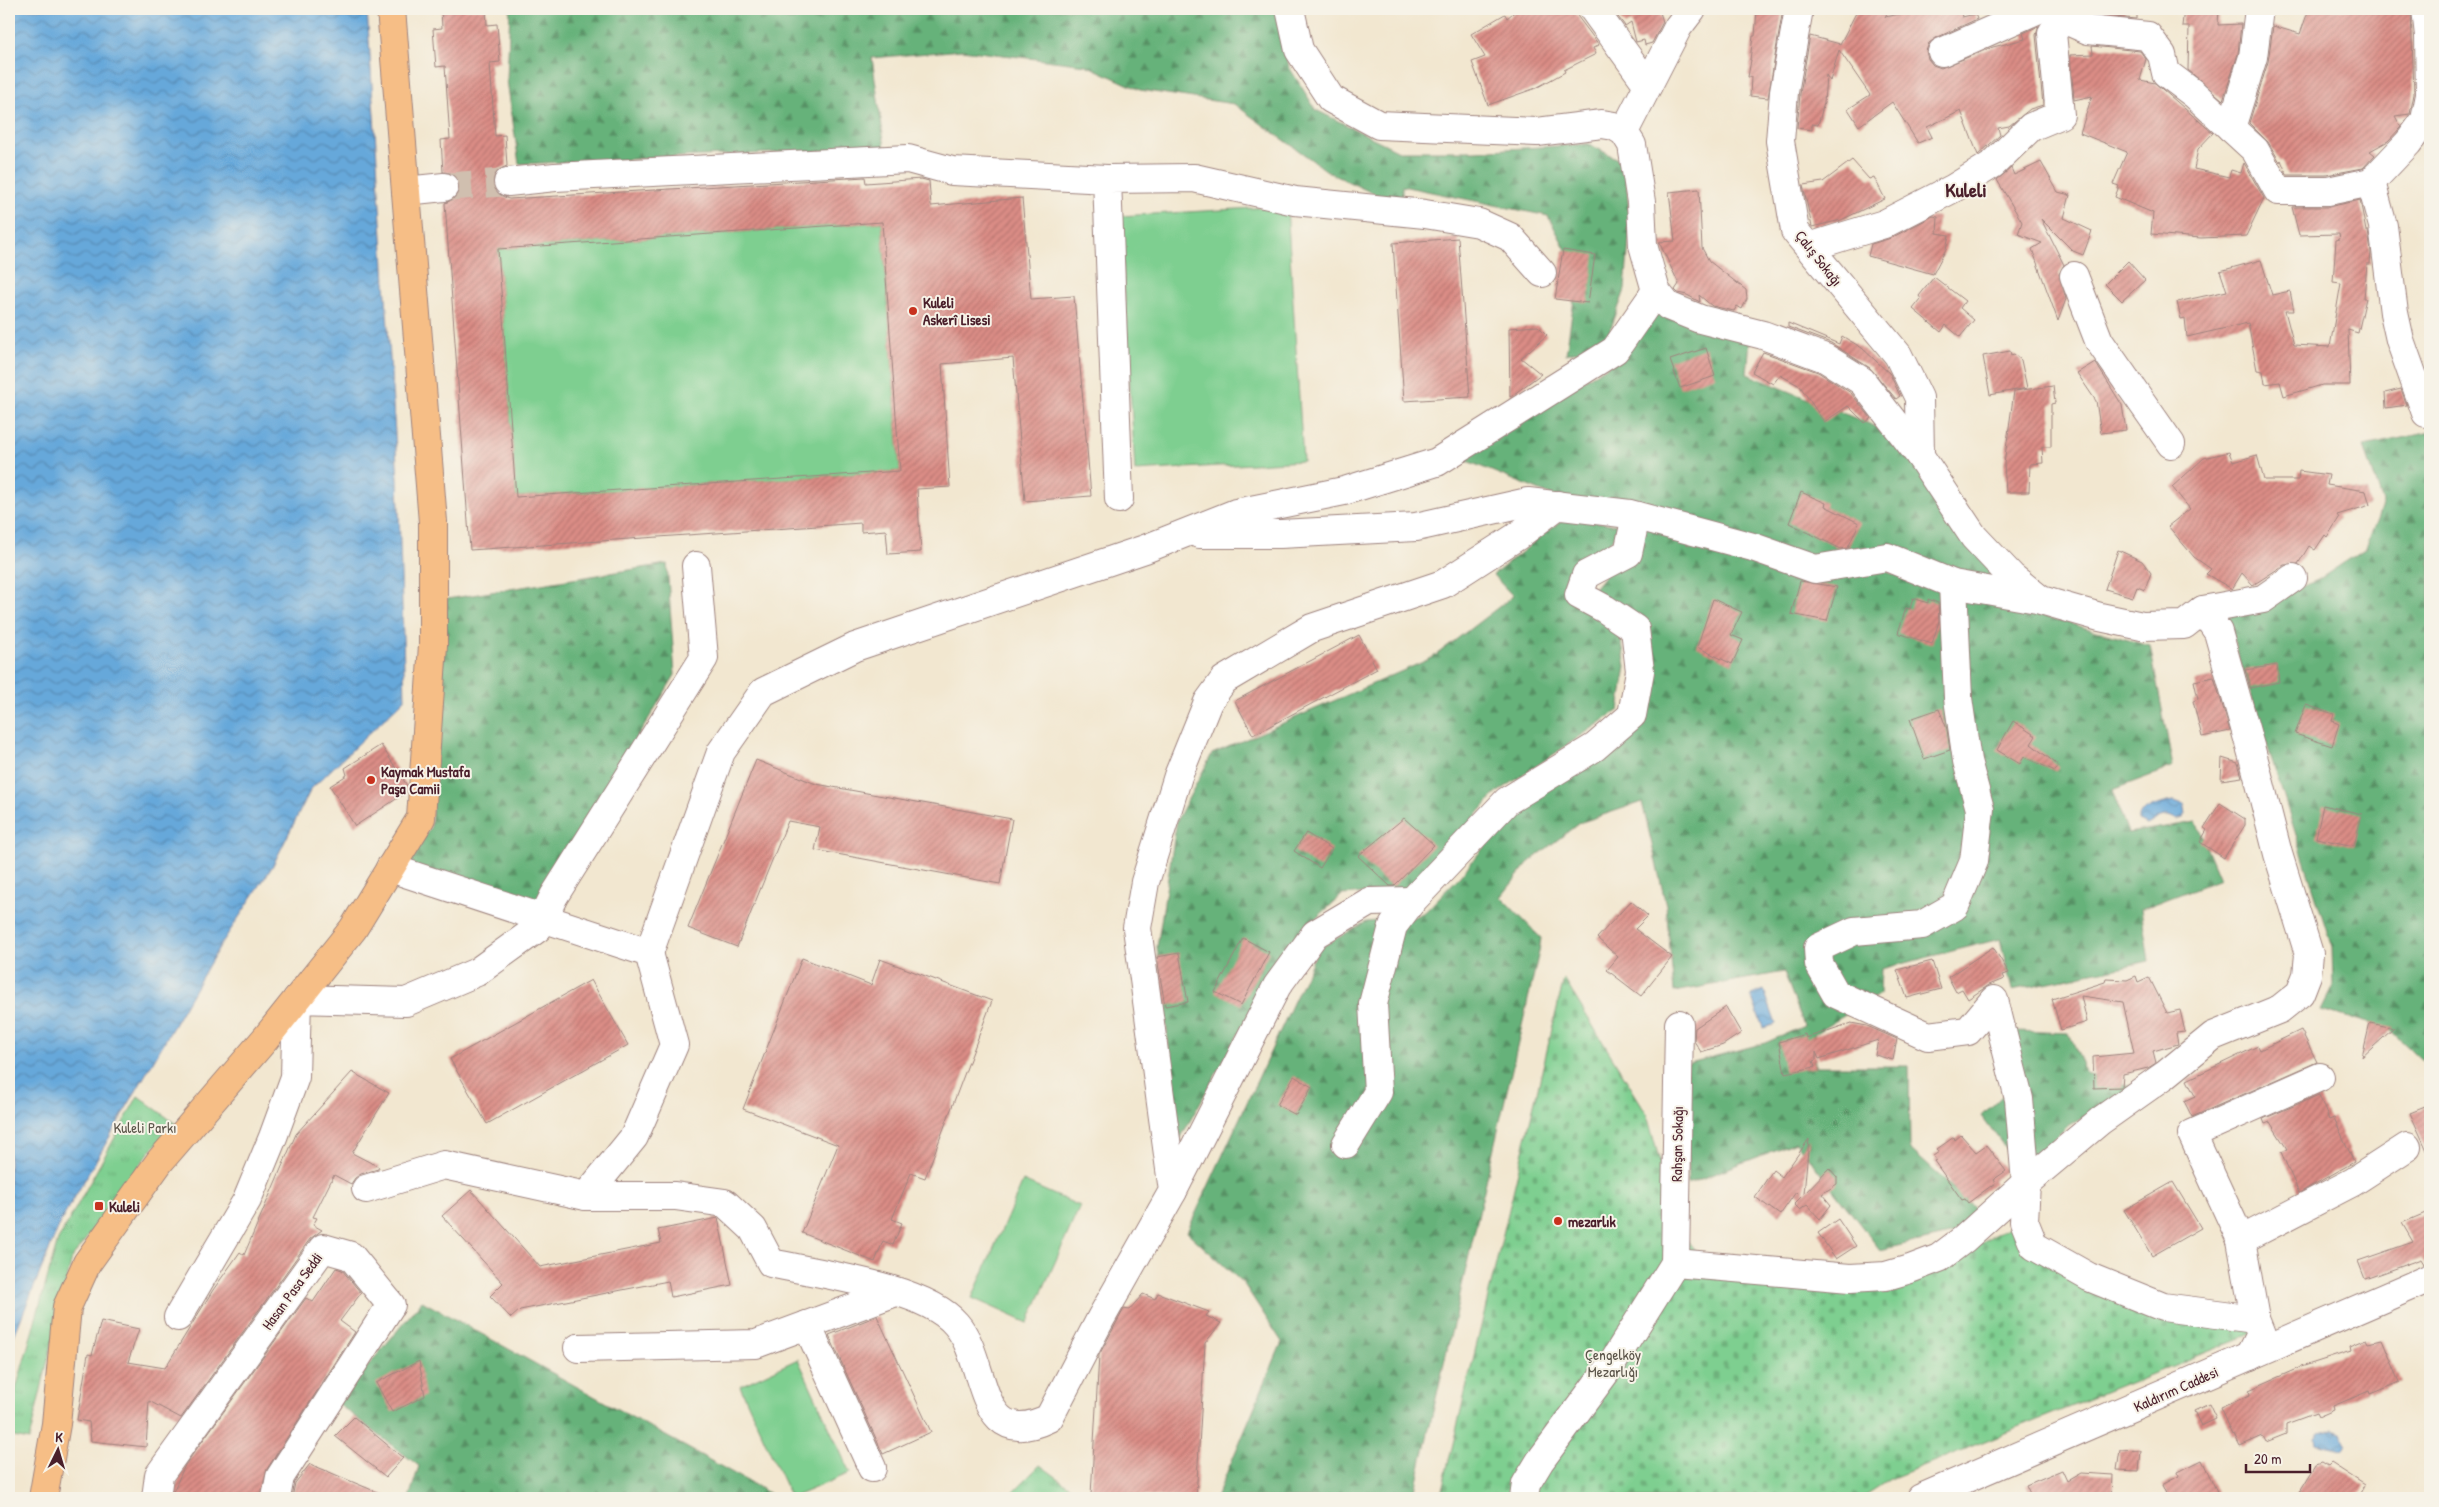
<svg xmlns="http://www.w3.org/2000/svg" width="2439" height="1507" font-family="'Patrick Hand',sans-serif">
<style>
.grass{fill:url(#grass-tufts);stroke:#64775e}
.forest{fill:url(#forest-firs);stroke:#586852}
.cemetery{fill:url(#cemetery-stones);stroke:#64775e}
.garden{fill:#7ecf90;stroke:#64775e}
.water{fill:url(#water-waves);stroke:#586482}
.building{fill:url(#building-hatch);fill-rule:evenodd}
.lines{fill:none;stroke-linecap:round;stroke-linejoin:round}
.minor-tunnel{stroke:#d0bfaf;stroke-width:28;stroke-dasharray:28 14;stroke-linecap:butt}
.minor-casing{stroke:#9e837e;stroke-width:30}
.major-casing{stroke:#9e837e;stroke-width:30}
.minor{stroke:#fff;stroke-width:28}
.major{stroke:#f6be86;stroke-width:28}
.poi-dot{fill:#c8321e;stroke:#f7f3e8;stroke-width:2}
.labels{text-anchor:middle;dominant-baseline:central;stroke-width:4;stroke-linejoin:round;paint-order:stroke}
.street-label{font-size:15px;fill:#4a1f2b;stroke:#f7f3e8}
.poi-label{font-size:15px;font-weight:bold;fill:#4a1f2b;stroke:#f7f3e8;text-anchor:start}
.park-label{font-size:15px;fill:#5a5449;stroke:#f7f3e8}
.district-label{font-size:20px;font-weight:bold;fill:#4a1f2b;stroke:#f7f3e8}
</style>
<defs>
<pattern id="grass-tufts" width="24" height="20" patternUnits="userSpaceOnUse" patternTransform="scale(1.25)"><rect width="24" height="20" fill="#7ecf90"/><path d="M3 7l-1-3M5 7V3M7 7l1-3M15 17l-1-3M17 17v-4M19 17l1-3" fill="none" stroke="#6eb17c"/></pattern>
<pattern id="forest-firs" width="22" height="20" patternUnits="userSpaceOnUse" patternTransform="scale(1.25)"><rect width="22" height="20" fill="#66b27a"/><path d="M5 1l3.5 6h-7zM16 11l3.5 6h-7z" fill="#569064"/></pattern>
<pattern id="cemetery-stones" width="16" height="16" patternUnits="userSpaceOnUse" patternTransform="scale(1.25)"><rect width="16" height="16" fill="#7ecf90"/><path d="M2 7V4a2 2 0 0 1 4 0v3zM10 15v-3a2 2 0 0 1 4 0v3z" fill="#6eb17c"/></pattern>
<pattern id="water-waves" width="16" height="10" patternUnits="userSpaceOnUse" patternTransform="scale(1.25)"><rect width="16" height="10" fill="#66a8da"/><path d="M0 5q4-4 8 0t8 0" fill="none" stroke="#5688b1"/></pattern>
<pattern id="building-hatch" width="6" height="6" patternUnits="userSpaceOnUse" patternTransform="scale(1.25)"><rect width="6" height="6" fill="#db8d86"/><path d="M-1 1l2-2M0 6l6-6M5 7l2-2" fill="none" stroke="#b4736e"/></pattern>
</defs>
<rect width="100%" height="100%" fill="#f7f3e8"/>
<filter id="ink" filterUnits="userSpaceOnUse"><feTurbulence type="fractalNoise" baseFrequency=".02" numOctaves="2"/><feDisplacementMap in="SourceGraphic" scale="10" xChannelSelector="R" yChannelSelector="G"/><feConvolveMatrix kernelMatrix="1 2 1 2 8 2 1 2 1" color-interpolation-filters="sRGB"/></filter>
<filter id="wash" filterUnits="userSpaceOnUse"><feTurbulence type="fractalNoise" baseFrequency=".0096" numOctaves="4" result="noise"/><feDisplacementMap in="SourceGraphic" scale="20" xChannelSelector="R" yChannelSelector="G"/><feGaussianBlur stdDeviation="1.12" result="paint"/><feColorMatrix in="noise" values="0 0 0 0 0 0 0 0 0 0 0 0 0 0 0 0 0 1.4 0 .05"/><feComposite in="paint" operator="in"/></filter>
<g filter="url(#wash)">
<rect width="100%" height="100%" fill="#f2e7d0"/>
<g class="grass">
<path d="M138,1096L176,1124L150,1151L72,1258L29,1440L9,1436V1414L58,1240Z"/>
<path d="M1040,1465L1085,1498H1007Z"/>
</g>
<g class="forest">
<path d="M510,9H1277L1289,67L1316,110L1399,151H1475L1589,144L1625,163L1630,226L1625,290L1605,344L1566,354L1578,272L1548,216L1402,186V207L1330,173L1234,104L1140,90L1086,65L962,50L872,58L885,148L519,164L507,80Z"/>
<path d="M1656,300L1750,340L1747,374L1894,434L2009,587L1812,560L1555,497L1455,456L1625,356Z"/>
<path d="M2430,432V1068L2389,1029L2321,1010L2333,986L2332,947L2226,617L2318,580L2366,548L2383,503L2364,446Z"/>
<path d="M1566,517L1624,526L1567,593L1620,634L1626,666L1619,710L1495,794L1412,889L1342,895L1289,943L1180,1139L1157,947L1177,820L1212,754L1432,658L1513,596L1493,575Z"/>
<path d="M1646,526L1883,571L2150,646L2173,767L2112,790L2128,833L2196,822L2220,879L2141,909L2149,961L2012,990L2000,939L1881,969L1880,994L1814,1034L1815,1066H1909L1910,1149L1977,1210L1954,1233L1880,1250L1796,1142L1688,1184L1686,1064L1765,1043L1804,1026L1784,972L1674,992L1666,905L1642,802L1579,823L1528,863L1501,897L1541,938L1539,952L1413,1498H1216L1282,1342L1244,1284L1187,1232L1318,949L1366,922L1377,921L1393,926L1425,912L1461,875L1513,812L1644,724L1651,675L1590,593Z"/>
<path d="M667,564L675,675L536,906L407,866L431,826L447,599Z"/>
<path d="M2016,1031L2069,1033L2086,1073L2137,1088L2070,1125L2021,1170L1982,1116L2009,1089L2021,1071Z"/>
<path d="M422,1301L778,1498H409L419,1466L337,1403Z"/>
</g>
<path class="cemetery" d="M1564,979L1646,1112L1679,1230L1707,1266L1916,1280L2010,1226L2114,1293L2267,1328L1890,1479L1861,1498H1440Z"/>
<g class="garden">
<path d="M1287,206L1303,461L1135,471L1120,216Z"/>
<path d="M882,222L900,471L516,497L498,249Z"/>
<path d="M1023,1181L1080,1206L1028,1323L972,1298Z"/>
<path d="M798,1359L850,1473L791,1498L740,1386Z"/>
</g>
<g class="water">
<path d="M9,9H367L398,479L405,699L311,789L272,867L218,949L61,1221L9,1348Z"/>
<path d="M2173,801L2184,804L2186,814L2183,818L2177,820C2164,811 2158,819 2147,825L2138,821V816C2148,807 2161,803 2173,801Z"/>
<path d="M1764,990L1776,1024L1763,1028L1751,995Z"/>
<path d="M2333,1430L2342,1433L2348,1444L2343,1449L2316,1443L2315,1438L2319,1433Z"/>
</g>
<g id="blocks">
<g class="building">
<path d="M441,9H486L487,25L497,24L500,62L490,63L495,136L505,135L507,166L498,170L494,176L492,183L495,191L502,196L509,199L865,177L866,183L921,179L929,181L931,206L1022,198L1031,299L1074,296L1091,496L1025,501L1013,358L942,364L950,487L917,489L921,552L888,554L886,530L861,532V523L470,550L445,203L454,199L458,194L460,186L456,177L451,173L443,172L441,140L450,139L445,66L436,67L433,29L442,28ZM882,222L900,471L516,497L498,249Z"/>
<path d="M1518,9H1572L1599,45L1593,48L1596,54L1564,70L1565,72L1536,88L1488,105L1472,62L1485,57L1471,34L1505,14L1507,18Z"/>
<path d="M1612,9H1659L1663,22L1652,43L1645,45L1644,40L1636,42L1631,22L1625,26Z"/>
<path d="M1757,9H1783L1768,98L1750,96L1751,77H1748L1751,60H1750L1753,36H1755Z"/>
<path d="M1858,9H1889L1885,17L1926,9H1960L1962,17L1975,14L1977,19L1936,38L1929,43L1926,51L1928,59L1933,65L1941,68L1993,47L2025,39L2023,33L2039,26L2036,35L2043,105L2030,109L2009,126L1998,128L2000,135L1978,155L1961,111L1927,127L1932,137L1918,143L1892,102L1859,126L1848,109L1870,95L1839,50L1830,81L1826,75L1824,103L1818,125L1812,124V130L1797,128L1800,94L1810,36L1840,44Z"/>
<path d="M2082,9H2124L2125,15L2137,14V19L2092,15Z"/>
<path d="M2184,9H2219L2218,25L2241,24L2238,54L2223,100L2188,70L2189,26H2182Z"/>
<path d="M2309,9H2411L2414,94L2410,114L2395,116L2401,127L2388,141L2370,151L2375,155L2363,168L2326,175H2287L2281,160L2280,162L2268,142L2249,123L2268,62L2273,26L2300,34Z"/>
<path d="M2092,46L2140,51L2146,59L2140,80L2155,83L2213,133L2198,149L2194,169L2229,177L2231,170L2241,173L2244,163L2264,198L2246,236L2201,238L2151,234L2153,213L2115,197L2119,186L2113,184L2127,152L2080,133L2092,96L2074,100L2070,55L2093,54Z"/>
<path d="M1852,160L1869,179L1874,177L1885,199L1841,220L1812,227L1803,185L1823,182Z"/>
<path d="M2041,162L2058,192L2070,195L2064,218L2092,231L2083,255L2073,251L2041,219L2064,265L2059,274L2066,299L2058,321L2032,249L2042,243L2018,234L2022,222L1997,180L2011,168L2014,175Z"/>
<path d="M1699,189L1702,248L1709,261L1746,290L1747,299L1742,309L1737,306L1734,311L1712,306L1699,295L1700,302L1687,295L1678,293L1675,290L1679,284L1659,242L1675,241L1669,192Z"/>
<path d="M2360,200L2366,231H2368L2371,252L2370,264H2367L2364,298H2366L2358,333L2348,330L2350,385H2322L2284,396L2280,382L2265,384L2263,371L2257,370L2248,323L2187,337L2185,318L2181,319L2177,302L2227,291L2220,271L2261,260L2272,295L2290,291L2294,311H2285L2294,345L2330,347L2341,283L2333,282L2336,240L2340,239L2339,234L2299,235L2292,207H2328Z"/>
<path d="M1933,216L1938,217L1937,233L1949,235L1946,249L1933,274L1868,256L1871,244L1891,238Z"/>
<path d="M1458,238L1470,397L1404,401L1393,243Z"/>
<path d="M1563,250L1595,255L1588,303L1555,299Z"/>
<path d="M2128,261L2145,280L2122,301L2105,284Z"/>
<path d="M1934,277L1965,301L1960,308L1974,320L1960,337L1946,325L1941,332L1913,309L1921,299L1919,296Z"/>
<path d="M1788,323L1839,344L1842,336L1862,348L1890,374L1900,396L1896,399L1870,368L1831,343L1788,327Z"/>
<path d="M1538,326L1547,335L1521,358L1541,374L1510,397L1509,328Z"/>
<path d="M1706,348L1715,376L1680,388L1670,360Z"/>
<path d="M2010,351L2011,355L2014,354L2021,360L2027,388L1990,395L1983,356Z"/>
<path d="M1763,352L1818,372L1851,393L1871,418L1865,423L1848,406L1824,422L1800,386L1780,375L1773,384L1752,372Z"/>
<path d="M2095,362L2122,405L2126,430L2101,433L2096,401L2077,373Z"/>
<path d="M2053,386L2055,403L2051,404V447H2042L2043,463L2030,464L2029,492H2006L2004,464L2014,391Z"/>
<path d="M2401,389L2407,405L2386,408L2385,393Z"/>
<path d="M2229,452L2233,462L2257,455L2264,480H2298L2299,471L2329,475L2327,485L2366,491L2370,505L2337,515L2339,518L2327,537L2325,535L2315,550L2309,546L2298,564L2284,565L2253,585L2242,573L2232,589L2206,574L2211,569L2194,557L2168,526L2190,509L2172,487L2204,458Z"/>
<path d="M1801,492L1826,503L1825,506L1859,523L1848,548L1841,549L1789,523Z"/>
<path d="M2118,550L2142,561L2151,573L2145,590L2137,587L2133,597L2105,589Z"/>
<path d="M1800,581L1837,587L1827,621L1791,614Z"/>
<path d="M1913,598L1928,603V599L1938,603L1939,621L1932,644L1898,633L1906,608L1910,609Z"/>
<path d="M1713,599L1742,612L1731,635L1743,640L1732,664L1697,647Z"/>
<path d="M1359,635L1377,669L1253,735L1235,701Z"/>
<path d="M2277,665L2279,682L2250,688L2245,670Z"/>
<path d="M2214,677L2230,731L2202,737L2193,701L2198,699L2194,681Z"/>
<path d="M2306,705L2334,714L2332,721L2339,724L2332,746L2295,734Z"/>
<path d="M1939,709L1947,729L1950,750L1924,759L1910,719Z"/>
<path d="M2013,721L2036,736L2031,744L2059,766L2055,771L2024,757L2020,764L1997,750Z"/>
<path d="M381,745L408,787L407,792L355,826L330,786L347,775L345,768Z"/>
<path d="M2222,758L2238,763L2242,777L2221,780Z"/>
<path d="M756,760L816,784L1012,819L1000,884L815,850L820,827L788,821L737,947L688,928Z"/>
<path d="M2220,803L2245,819V825L2224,858L2200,842L2207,830L2204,828Z"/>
<path d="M2323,805L2362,814L2354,846L2316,838Z"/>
<path d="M1404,818L1434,845L1394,886H1390L1358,856Z"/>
<path d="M1306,833L1332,849L1320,868L1294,851Z"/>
<path d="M1631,901L1648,916L1635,929L1672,957L1641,996L1607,970L1618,957L1597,938Z"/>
<path d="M1243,938L1269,952L1241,1005L1215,992Z"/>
<path d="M1993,947L2009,973L2002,975L2004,979L1989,985L1968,999L1962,989L1956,992L1948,977Z"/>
<path d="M1179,953L1188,1002L1165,1006L1157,957Z"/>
<path d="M802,958L871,985L880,959L992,1001L925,1178L911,1173L892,1219L902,1223L893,1245L883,1241L875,1262L802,1233L838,1145L743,1109Z"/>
<path d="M1932,961L1941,989L1907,998L1897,970Z"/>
<path d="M2136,976L2138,982L2149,977L2167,1013L2180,1010L2185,1032L2176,1033L2178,1044L2153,1051L2156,1063L2148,1068L2123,1074L2122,1087L2094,1088L2093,1057L2134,1053L2123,1002L2081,996L2087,1022L2061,1030L2052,999L2105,982L2106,979L2127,980Z"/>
<path d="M591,980L628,1045L487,1124L450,1059Z"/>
<path d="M1726,1007L1741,1033L1723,1045L1701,1052L1694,1041L1695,1028Z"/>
<path d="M1851,1023L1867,1026L1897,1039L1893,1060L1875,1055L1878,1040L1819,1059L1816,1052V1060L1813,1061L1815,1067L1785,1073L1779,1042L1805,1034L1806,1038Z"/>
<path d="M2370,1023L2394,1028L2362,1057Z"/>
<path d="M2301,1030L2317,1062L2192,1117L2184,1101L2195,1096L2187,1080L2258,1046L2260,1050Z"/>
<path d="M352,1072L389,1093L352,1153L379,1167L378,1169L361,1174L355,1178L351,1184L334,1175L313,1217L317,1218L313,1225L322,1230L310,1239L181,1418L149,1401L146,1447L91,1441L89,1422L77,1420L88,1354L92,1355L101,1321L139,1329L128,1362L165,1368L213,1290L240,1252L244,1255L296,1134Z"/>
<path d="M1294,1076L1312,1087L1296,1115L1277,1105Z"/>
<path d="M2319,1095L2329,1120L2334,1118L2354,1162L2299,1193L2281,1152L2287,1149L2270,1122L2265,1124L2263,1119Z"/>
<path d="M2430,1105V1157L2410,1113Z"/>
<path d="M1961,1135L1976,1152L1986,1145L2006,1171L1993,1180L1995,1183L1968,1203L1965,1199L1962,1200L1934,1161L1936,1160L1933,1156L1939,1152L1937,1149L1954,1137L1955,1140Z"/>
<path d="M1809,1139L1804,1194L1829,1168L1837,1177V1184L1822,1194L1831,1205L1820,1219L1807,1205L1800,1210L1794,1204L1801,1197L1796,1192L1780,1215L1755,1197L1773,1170L1782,1177Z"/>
<path d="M2173,1182L2201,1228L2152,1256L2124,1210Z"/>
<path d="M471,1190L540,1267L661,1243L658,1230L718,1218L732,1285L671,1297L668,1281L520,1310L511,1318L490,1296L503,1283L442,1216Z"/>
<path d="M2430,1211V1263L2424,1264L2421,1259L2365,1279L2358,1261L2413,1242L2402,1223Z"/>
<path d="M1838,1219L1856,1246L1836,1259L1818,1233Z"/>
<path d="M336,1268L342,1270L361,1293L340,1321L355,1332L267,1469L260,1498H172L173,1492L185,1465L306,1298L313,1302Z"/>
<path d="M1158,1293L1209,1312L1206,1316L1221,1323L1205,1343L1196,1498L1091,1495L1099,1355L1124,1309L1129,1310L1143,1294L1155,1299Z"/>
<path d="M877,1316L931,1432L883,1454L829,1335Z"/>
<path d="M2367,1339L2369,1343L2382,1340L2400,1382L2370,1394L2369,1391L2333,1406L2334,1410L2318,1417L2316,1413L2286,1424V1434L2266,1442L2263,1436L2240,1446L2234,1434L2232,1435L2220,1408L2250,1395L2249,1390L2301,1367L2351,1351L2350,1346Z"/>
<path d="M419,1361L425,1396L392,1412L376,1383Z"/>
<path d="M2209,1404L2216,1419L2201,1426L2194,1411Z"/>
<path d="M354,1417L403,1458L386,1477L335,1436Z"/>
<path d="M2120,1450L2141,1451L2139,1471L2117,1470Z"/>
<path d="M2202,1460L2220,1498H2168L2162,1485L2179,1476L2178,1472Z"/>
<path d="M2322,1462L2328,1466L2331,1463L2365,1485L2358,1498H2295L2316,1464Z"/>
<path d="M310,1464L391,1498H292L295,1483Z"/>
<path d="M2062,1470L2067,1481L2081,1473L2113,1475L2112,1497L2072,1494L2074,1498H2032L2026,1485Z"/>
</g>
</g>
</g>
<g filter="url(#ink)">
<use href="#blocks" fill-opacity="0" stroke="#9e837e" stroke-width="1"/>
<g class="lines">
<path class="minor-tunnel" d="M444,187L508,182"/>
<g class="minor-casing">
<g id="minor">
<path d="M1290,9L1299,50L1331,99L1379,125L1537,132L1602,124L1614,126L1624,132L1632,145L1641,202L1643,245L1656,291L1668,306L1700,319L1763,335L1825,358L1862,381L1920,456L1974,537L2012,577L2041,600L2100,617L2142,626L2184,625L2203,610L2263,599L2293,578"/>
<path d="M1593,9L1648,85"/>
<path d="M1799,9L1784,92L1780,141L1795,231L1898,355L1919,398L1920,456"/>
<path d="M2061,9L2063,19L2088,30L2148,36L2162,55L2166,73L2194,94L2255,150L2278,191H2328L2371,182L2408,143L2425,120L2430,95L2429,36L2426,9"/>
<path d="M1942,52L2039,9"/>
<path d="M2231,128L2253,57L2259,9"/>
<path d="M1624,132L1678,27L1692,9"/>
<path d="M508,182L555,177L908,159L952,171L1107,179"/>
<path d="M2371,182L2383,226L2394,313L2400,340L2426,413"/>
<path d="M406,191L444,187"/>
<path d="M1809,247L1884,224L1954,188L1993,164L2031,127L2060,115L2052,33L2063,19"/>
<path d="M2074,276L2099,341L2171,444"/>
<path d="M1119,499L1107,179L1194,178L1295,201L1425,214L1479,223L1510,237L1542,273"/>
<path d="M1199,534H1280L1416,527L1528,502L1630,514L1753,547L1815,569L1887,557L1953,584L2037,599"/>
<path d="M1953,584L1958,698L1967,761L1980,809L1974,861L1955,906L1922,925L1854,931L1818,948L1819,964L1836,994L1928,1036L1968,1031L1994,1000L2019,1099L2026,1183L2024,1221L2034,1246L2089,1277L2163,1307L2255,1319L2261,1334L2250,1356"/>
<path d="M649,953L721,752L763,692L855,647L1145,549L1236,513L1344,491L1437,462L1615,350L1656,291"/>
<path d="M1346,1144L1378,1092L1373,1004L1393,926L1412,901L1507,801L1595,747L1632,715L1640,671L1635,629L1605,609L1579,595L1586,575L1628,553L1636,516"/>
<path d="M366,1189L444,1165L586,1196L634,1137L674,1045L649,953L390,868"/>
<path d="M1173,1191L1277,986L1315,934L1369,902L1412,901"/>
<path d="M586,1196H675L725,1203L753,1229L771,1263C820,1274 924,1287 956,1324C989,1361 975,1454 1049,1418L1101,1318L1173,1191L1137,928L1145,882L1178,776L1208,702L1224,680L1312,628L1443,584L1516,537L1558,505"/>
<path d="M2241,1240L2353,1182L2407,1147"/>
<path d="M1675,1263L1679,1024"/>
<path d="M178,1317L247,1200L273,1137L295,1077L297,999L406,1002L477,972L538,928L554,896L704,658L696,566"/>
<path d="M2255,1319L2241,1240L2192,1134L2320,1077"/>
<path d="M807,1325L872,1468"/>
<path d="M578,1348L756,1344L896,1292"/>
<path d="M156,1498L159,1475L323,1248L351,1256L391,1305L280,1477L276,1498"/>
<path d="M1524,1498L1526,1484L1540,1461L1611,1365L1675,1263L1850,1278L1886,1276L1910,1269L1939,1258L1964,1239L2026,1183L2100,1121L2165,1075L2213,1036L2280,1009L2300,993L2307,975L2309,954L2278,854L2255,764L2218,632L2203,610"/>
<path d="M1921,1498L2430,1278"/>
</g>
</g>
<g class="major-casing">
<path id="major" d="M43,1498L56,1424L67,1307L87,1263L160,1161L266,1038L353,929L421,818L433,645V522L391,9"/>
</g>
<use href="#minor" class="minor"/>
<use href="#major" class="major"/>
</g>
</g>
<g class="poi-dot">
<circle cx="913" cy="311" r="5"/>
<circle cx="371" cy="780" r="5"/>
<rect x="94" y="1201" width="10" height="10" rx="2.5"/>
<circle cx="1558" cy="1221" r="5"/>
</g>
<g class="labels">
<g class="street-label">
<text transform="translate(1819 258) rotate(52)">Çalış Sokağı</text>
<text transform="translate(1677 1144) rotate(-89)">Rahşan Sokağı</text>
<text transform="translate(292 1291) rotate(-54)">Hasan Pasa Seddi</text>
<text transform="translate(2176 1389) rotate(-24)">Kaldırım Caddesi</text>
</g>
<g class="poi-label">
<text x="923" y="302">Kuleli<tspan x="923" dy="17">Askerî Lisesi</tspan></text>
<text x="381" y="771">Kaymak Mustafa<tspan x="381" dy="17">Paşa Camii</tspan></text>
<text x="109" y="1206">Kuleli</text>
<text x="1568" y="1221">mezarlık</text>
</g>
<g class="park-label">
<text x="145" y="1127">Kuleli Parkı</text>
<text x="1613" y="1354">Çengelköy<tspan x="1613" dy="17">Mezarlığı</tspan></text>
</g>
<g class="district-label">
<text x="1966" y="189">Kuleli</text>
</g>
</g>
<rect width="2439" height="1507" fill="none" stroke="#f7f3e8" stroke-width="30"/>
<g transform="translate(58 1450) rotate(5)" stroke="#f7f3e8" stroke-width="4" paint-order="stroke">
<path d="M0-4L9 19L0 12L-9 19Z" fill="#4a1f2b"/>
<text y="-8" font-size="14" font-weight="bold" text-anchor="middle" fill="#4a1f2b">K</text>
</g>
<path d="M2246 1464v8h64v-8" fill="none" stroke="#4a1f2b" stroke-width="2.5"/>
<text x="2254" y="1464" font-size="15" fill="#4a1f2b" stroke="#f7f3e8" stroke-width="4" paint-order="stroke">20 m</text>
</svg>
